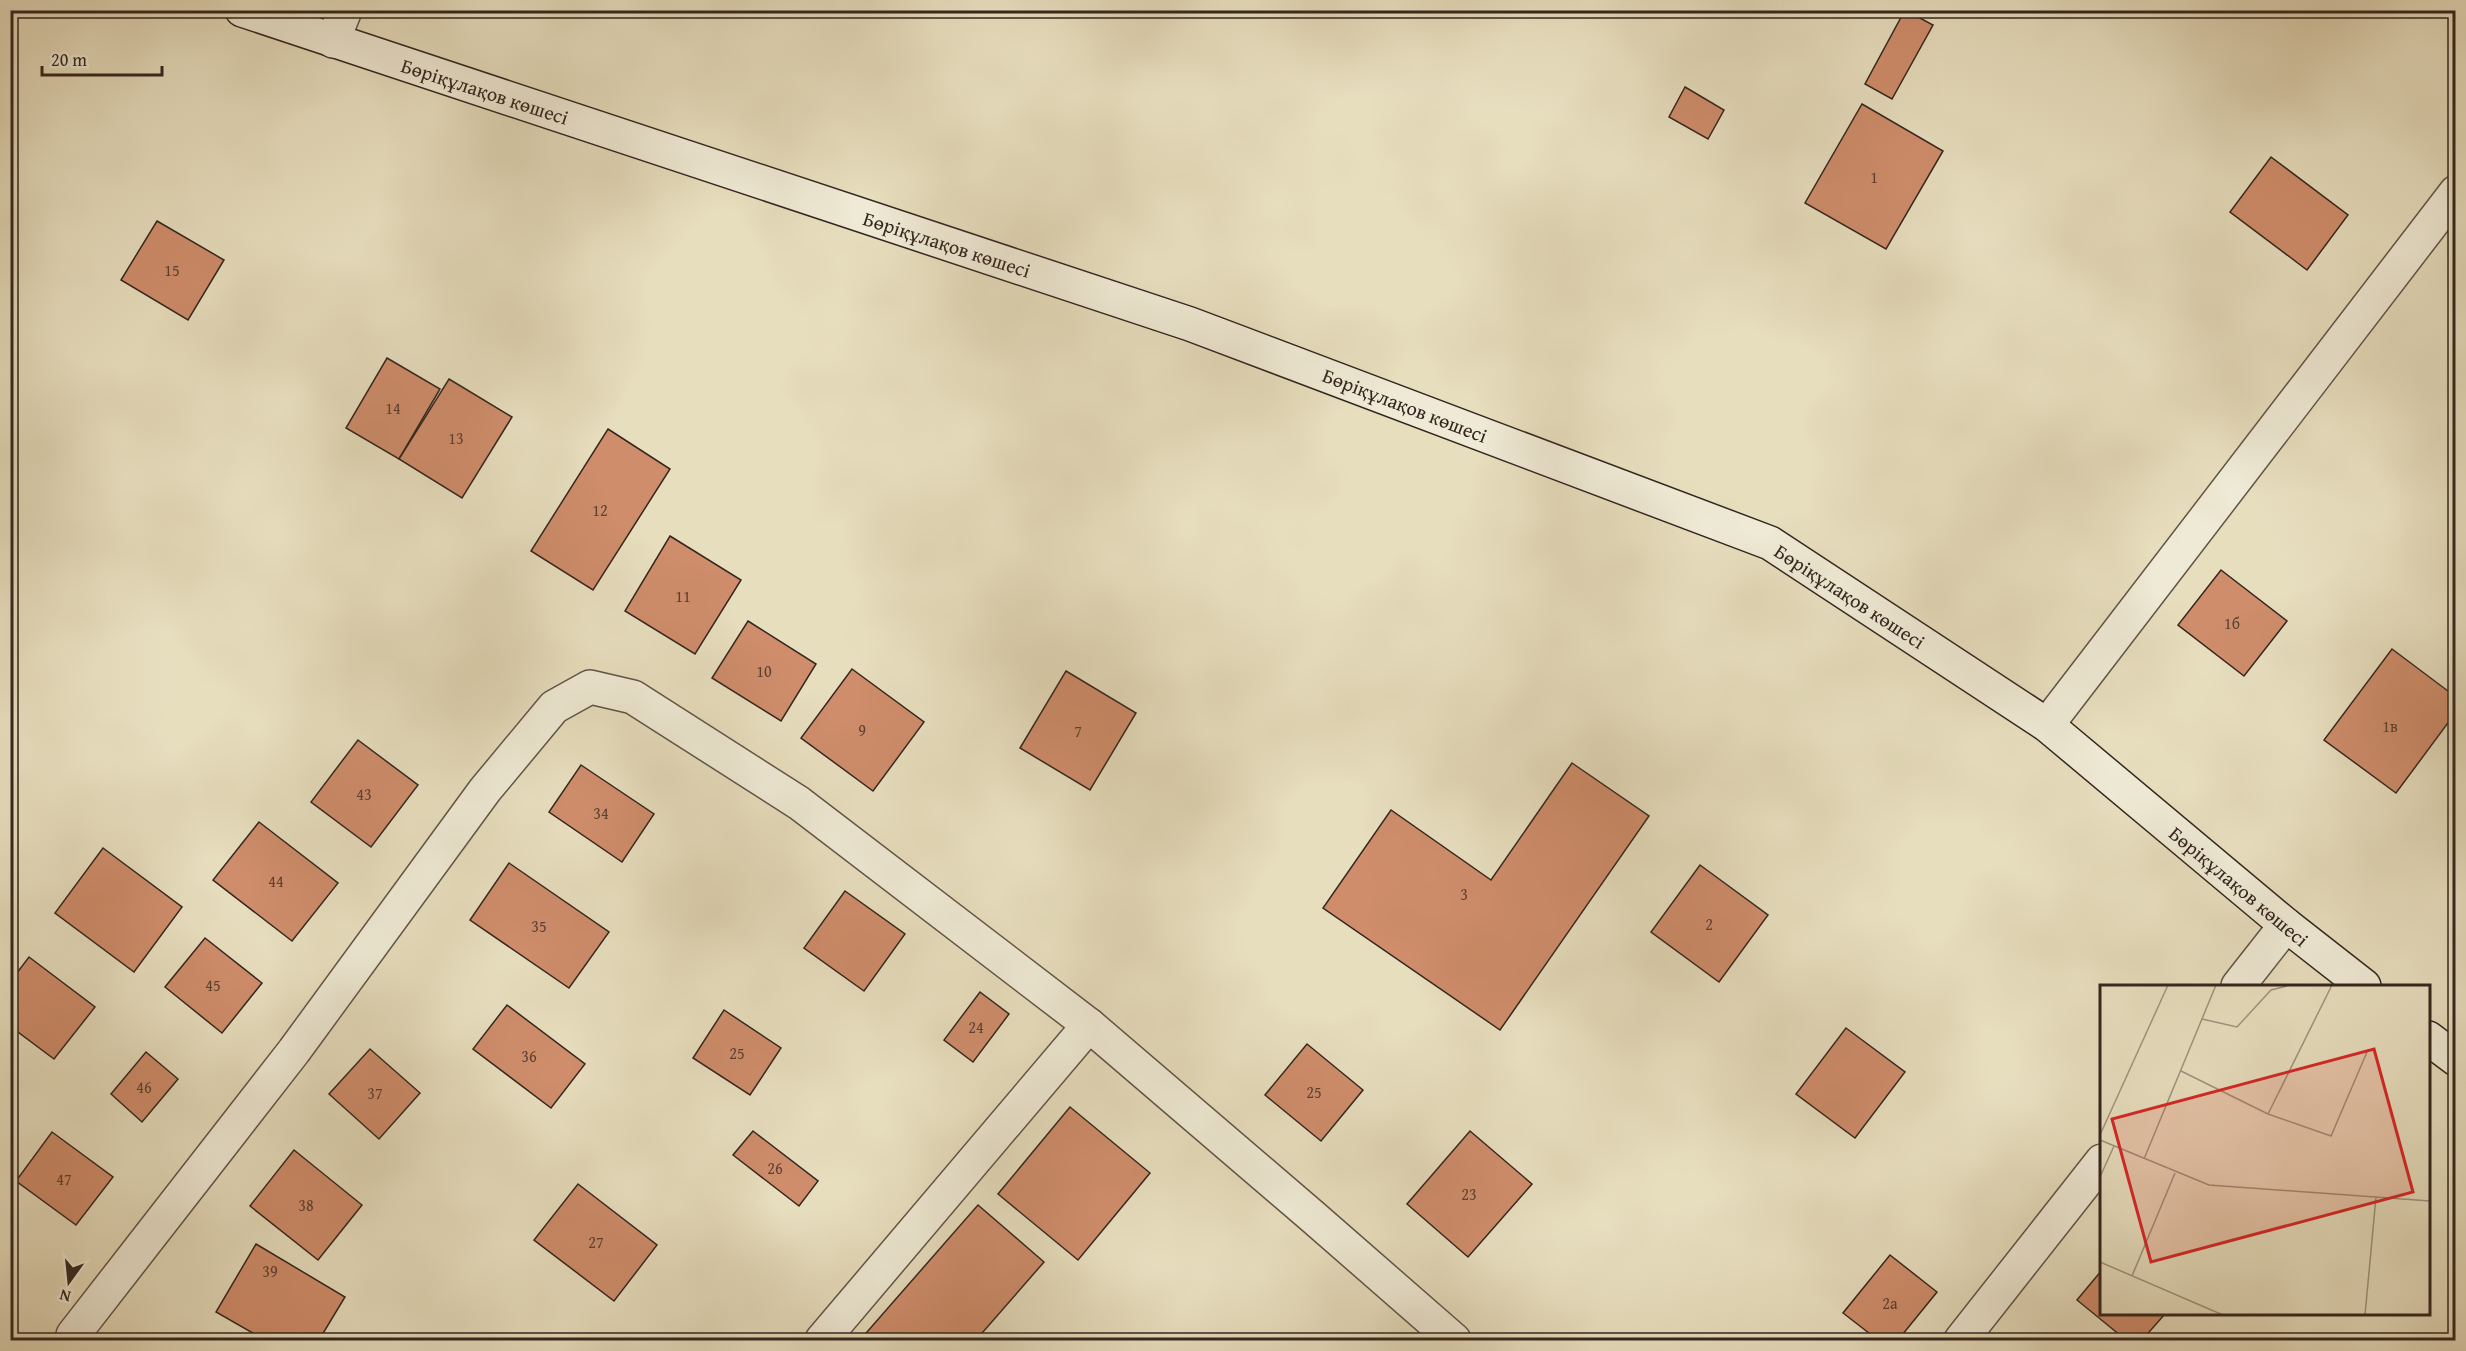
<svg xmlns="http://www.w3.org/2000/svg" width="2466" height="1351" font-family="'Gentium Book Plus',serif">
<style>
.building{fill:#cf8d6b;stroke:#34261f;stroke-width:1.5}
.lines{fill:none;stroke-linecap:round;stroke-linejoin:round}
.street-casing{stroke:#615447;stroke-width:36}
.secondary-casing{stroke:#34261f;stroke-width:36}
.street{stroke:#efead5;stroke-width:33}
.secondary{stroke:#efead5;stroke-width:33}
.labels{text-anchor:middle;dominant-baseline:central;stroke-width:4.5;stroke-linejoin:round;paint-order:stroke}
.number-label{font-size:16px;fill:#5b4032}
.street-label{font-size:20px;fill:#34261f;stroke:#efead5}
.inset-road{fill:none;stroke:#9f947e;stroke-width:1.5}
.view{fill:#d62828;fill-opacity:0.15;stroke:#d62828;stroke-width:3}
.inset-edge{fill:none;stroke:#34261f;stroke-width:3}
</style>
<rect width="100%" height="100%" fill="#e7debe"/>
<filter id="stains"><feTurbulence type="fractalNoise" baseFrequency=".00333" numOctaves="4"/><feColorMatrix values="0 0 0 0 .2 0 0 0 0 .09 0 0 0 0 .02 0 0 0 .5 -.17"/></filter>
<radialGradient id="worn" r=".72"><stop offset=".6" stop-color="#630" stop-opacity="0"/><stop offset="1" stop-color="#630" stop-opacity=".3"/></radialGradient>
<g class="building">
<path d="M1905,10L1933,25L1892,99L1865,84Z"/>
<path d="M1685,87L1724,110L1708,139L1669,117Z"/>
<path d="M1862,104L1943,151L1886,249L1805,203Z"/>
<path d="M2271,157L2348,215L2307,270L2230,212Z"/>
<path d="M157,221L224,260L188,320L121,280Z"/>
<path d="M387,358L440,389L399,459L346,428Z"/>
<path d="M449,379L512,417L462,498L399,459Z"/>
<path d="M608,429L670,469L593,590L531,551Z"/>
<path d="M670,536L741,580L695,654L625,611Z"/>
<path d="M2221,570L2287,621L2244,676L2178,625Z"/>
<path d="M748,621L816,664L781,721L712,678Z"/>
<path d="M2392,649L2456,697V712L2396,793L2324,740Z"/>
<path d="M852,669L924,722L873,791L801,738Z"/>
<path d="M1066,671L1136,713L1090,790L1020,748Z"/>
<path d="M358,740L418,785L371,847L311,802Z"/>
<path d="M1572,763L1649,816L1500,1030L1323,908L1391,810L1491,880Z"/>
<path d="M581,765L654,814L622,862L549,812Z"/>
<path d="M259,822L338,883L292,941L213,880Z"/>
<path d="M103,848L182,907L134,972L55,913Z"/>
<path d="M509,863L609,932L569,988L470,920Z"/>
<path d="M1700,865L1768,915L1719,982L1651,932Z"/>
<path d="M845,891L905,934L864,991L804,948Z"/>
<path d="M205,938L262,983L222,1033L165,987Z"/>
<path d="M29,957L95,1007L54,1059L10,1026V982Z"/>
<path d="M980,992L1009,1014L973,1062L944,1040Z"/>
<path d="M507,1005L585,1064L551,1108L473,1049Z"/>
<path d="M724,1010L781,1048L750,1095L693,1058Z"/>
<path d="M1846,1028L1905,1072L1855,1138L1796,1094Z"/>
<path d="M1307,1044L1363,1090L1321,1141L1265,1095Z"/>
<path d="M370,1049L420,1093L379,1139L329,1094Z"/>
<path d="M146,1052L178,1079L142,1122L111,1094Z"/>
<path d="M1070,1107L1150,1173L1078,1260L998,1194Z"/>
<path d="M753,1131L818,1181L799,1206L733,1155Z"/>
<path d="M1470,1131L1532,1184L1468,1257L1407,1204Z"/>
<path d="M52,1132L113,1177L76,1225L16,1181Z"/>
<path d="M294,1150L362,1205L318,1260L250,1206Z"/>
<path d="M578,1184L657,1245L614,1301L534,1240Z"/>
<path d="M978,1205L1044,1262L976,1340H860Z"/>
<path d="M256,1244L345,1297L319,1340H265L216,1312Z"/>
<path d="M1890,1255L1937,1292L1898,1340H1878L1843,1313Z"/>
<path d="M2102,1270V1314H2165L2142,1340H2126L2077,1300Z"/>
</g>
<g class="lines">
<g class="street-casing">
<g id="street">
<path d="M333,41L345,10"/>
<path d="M2047,725L2456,192"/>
<path d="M2238,986L2286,925"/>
<path d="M73,1335L294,1051L485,790L554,707L590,687L633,697L799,803L1089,1025L1312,1216L1454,1340"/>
<path d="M822,1340L1089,1025"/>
<path d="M1961,1340L2102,1161"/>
</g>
</g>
<g class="secondary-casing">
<g id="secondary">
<path d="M242,10L1190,324L1770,543L2047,725L2286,925L2364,986"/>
<path d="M2428,1038L2456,1059"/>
</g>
</g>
<use href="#street" class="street"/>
<use href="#secondary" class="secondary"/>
</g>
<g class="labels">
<g class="number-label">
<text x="1874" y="177">1</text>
<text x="172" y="270">15</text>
<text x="393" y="408">14</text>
<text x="456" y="438">13</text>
<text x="600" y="510">12</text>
<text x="683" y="596">11</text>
<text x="2232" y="623">1б</text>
<text x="764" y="671">10</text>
<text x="2390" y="726">1в</text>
<text x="862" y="730">9</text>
<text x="1078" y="731">7</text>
<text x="364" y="794">43</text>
<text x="601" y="813">34</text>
<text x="276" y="881">44</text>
<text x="1464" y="894">3</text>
<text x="1709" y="924">2</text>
<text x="539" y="926">35</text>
<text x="213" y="985">45</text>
<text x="976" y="1027">24</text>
<text x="737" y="1053">25</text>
<text x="529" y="1056">36</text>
<text x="144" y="1087">46</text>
<text x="1314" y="1092">25</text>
<text x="375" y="1093">37</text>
<text x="775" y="1168">26</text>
<text x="64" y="1179">47</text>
<text x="1469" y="1194">23</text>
<text x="306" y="1205">38</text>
<text x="596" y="1242">27</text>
<text x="270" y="1271">39</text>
<text x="1890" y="1303">2а</text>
</g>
<g class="street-label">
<text transform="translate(485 91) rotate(18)">Бөріқұлақов көшесі</text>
<text transform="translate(947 244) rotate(18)">Бөріқұлақов көшесі</text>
<text transform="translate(1405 405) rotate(21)">Бөріқұлақов көшесі</text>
<text transform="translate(1850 596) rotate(33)">Бөріқұлақов көшесі</text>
<text transform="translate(2239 886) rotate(40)">Бөріқұлақов көшесі</text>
</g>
</g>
<g transform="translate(2100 985)">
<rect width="330" height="330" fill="#e7debe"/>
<path class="inset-road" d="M102,34L137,42L171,5L187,1M81,86L168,129L231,151L267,67M168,129L232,0M0,150L68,0M0,155L109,200L330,216M44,174L116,0M0,192L14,161M0,277L123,330M32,291L75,188M265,330L276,212"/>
<path class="view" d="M274,64L313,207L51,277L12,134Z"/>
<rect width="330" height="330" class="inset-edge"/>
</g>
<rect width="2466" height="1351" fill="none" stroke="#e7debe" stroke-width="36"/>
<rect x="12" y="12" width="2442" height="1327" fill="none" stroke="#34261f" stroke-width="3"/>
<rect x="18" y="18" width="2430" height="1315" fill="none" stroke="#34261f" stroke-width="1.5"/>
<g transform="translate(69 1282) rotate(195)" stroke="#efead5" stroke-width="4.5" paint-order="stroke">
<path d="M0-4.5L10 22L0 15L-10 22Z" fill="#34261f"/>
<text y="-9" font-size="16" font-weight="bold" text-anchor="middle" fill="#34261f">N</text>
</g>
<path d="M42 66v9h120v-9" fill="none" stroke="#34261f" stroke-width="3"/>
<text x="51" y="66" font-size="18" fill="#34261f" stroke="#efead5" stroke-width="4.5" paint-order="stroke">20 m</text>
<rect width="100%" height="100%" filter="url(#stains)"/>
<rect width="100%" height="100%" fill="url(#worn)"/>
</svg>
